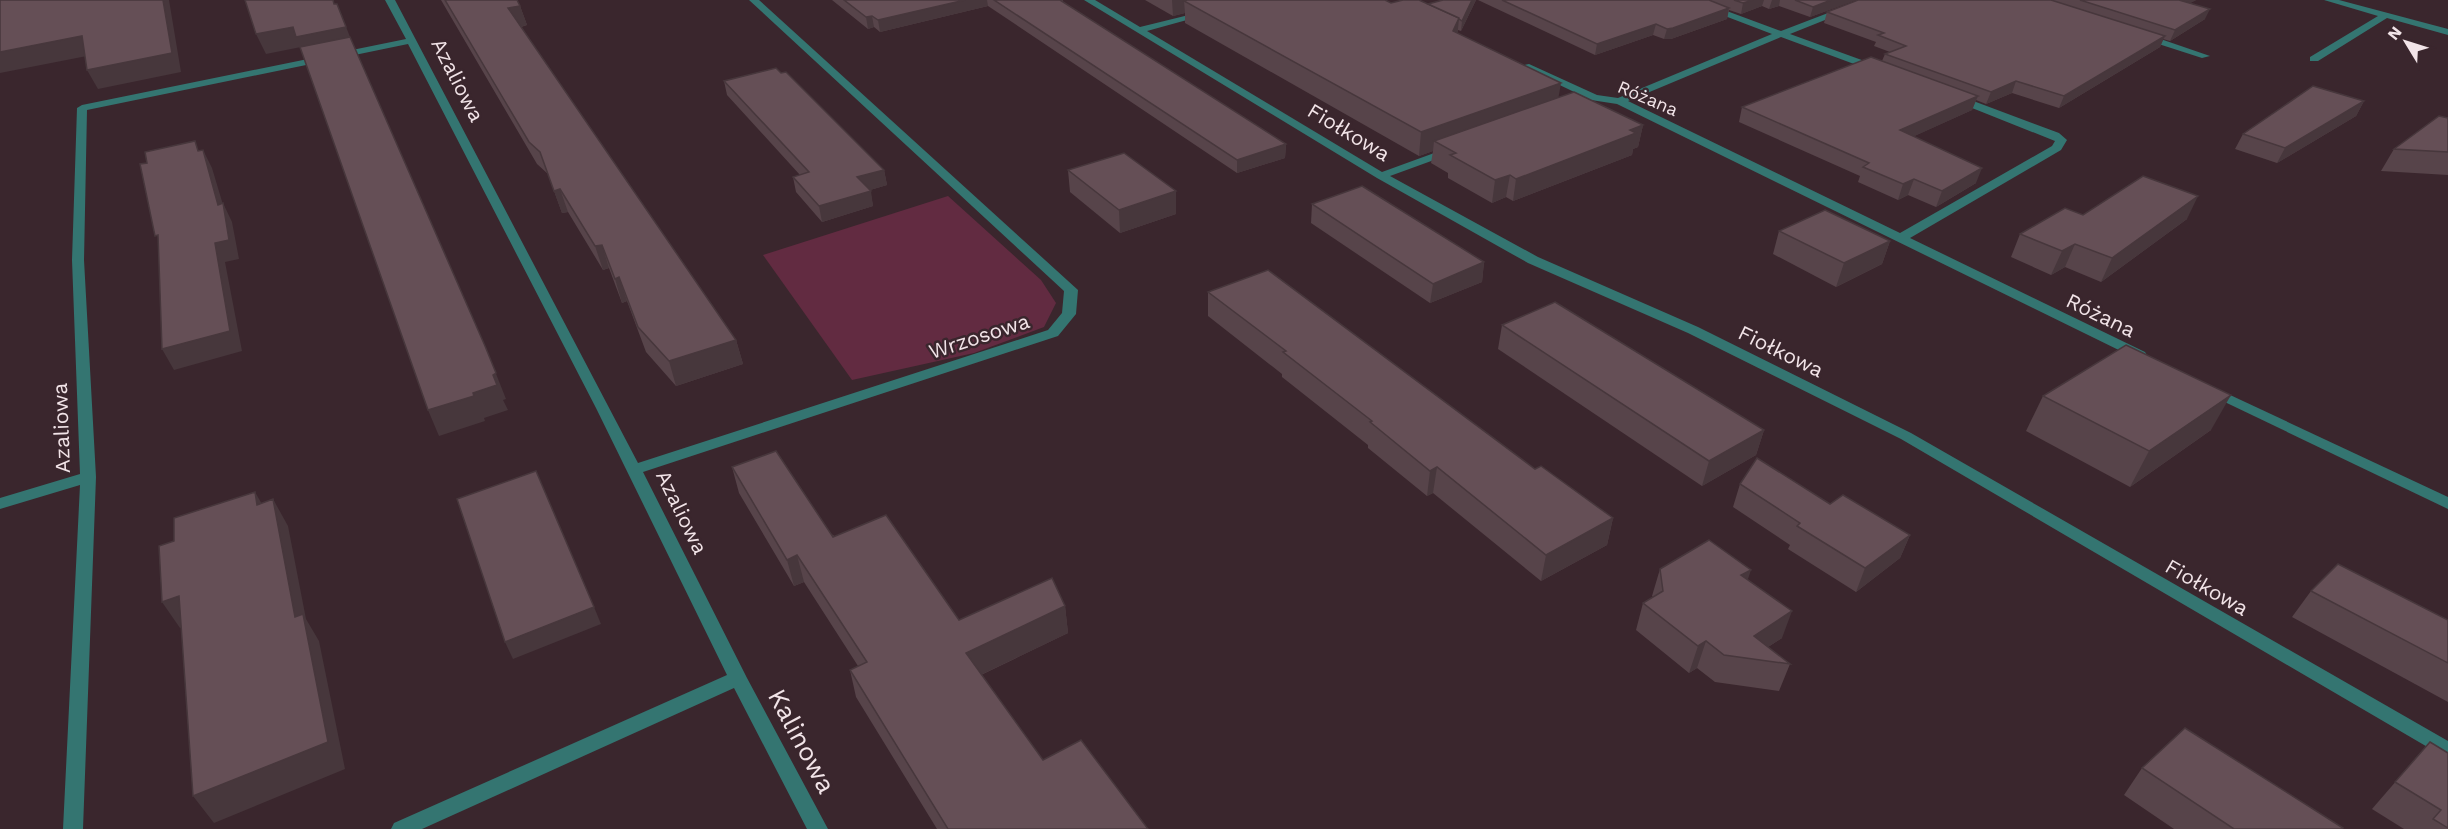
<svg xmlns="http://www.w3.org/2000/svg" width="2448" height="829" font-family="'Work Sans',sans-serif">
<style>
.green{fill:#622b41}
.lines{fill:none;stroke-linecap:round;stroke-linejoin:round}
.street{fill:#347571;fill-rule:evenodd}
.wall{fill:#57444a}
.shaded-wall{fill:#47373c}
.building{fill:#654f56;stroke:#47373c;stroke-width:1.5}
.labels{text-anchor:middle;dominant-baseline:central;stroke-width:5;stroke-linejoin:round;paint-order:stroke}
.far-street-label{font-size:18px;fill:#f2e4e8;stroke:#3a262d}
.street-label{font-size:21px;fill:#f2e4e8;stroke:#3a262d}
.near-street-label{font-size:26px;fill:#f2e4e8;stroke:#3a262d}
</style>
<rect width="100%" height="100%" fill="#3a262d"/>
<path class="green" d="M948,196L1041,280L1056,303L1044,327L974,353L852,380L763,255Z"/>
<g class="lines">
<g class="street">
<path d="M385,0H395L638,463L1048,330L1062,313L1064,291L749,0H759L1078,290L1076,314L1058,336L643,472L747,678L828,829H807L734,688L422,829H391L394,823L727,675L596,408L408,44L87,110L84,260L96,477L83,829H63L80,485L0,509V498L80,474L72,260L77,108L82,105L406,39Z"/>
<path d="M1084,0H1095L1140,27L1205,11V15L1147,31L1382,172L1448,148H1456V152L1390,176L1538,257L1698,327L1911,433L2448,741V759L1901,439L1688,333L1528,263L1377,178Z"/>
<path d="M1683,0H1697L1781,31L1862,0H1875L1790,34L1881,67V71H1873L1781,37L1628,101L1900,233L2052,146L2055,141L1952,100V96H1960L2059,133L2067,140L2061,150L1910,238L2145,352L2147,355L2145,358H2135L1617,104L1591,100L1520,66L1529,64L1597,95L1618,98L1772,34Z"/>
<path d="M2324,0H2339L2448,29V35L2387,18L2318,61H2310V57L2378,16Z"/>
<path d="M2140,34H2146L2210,56L2202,58L2140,38Z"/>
<path d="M2213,387L2448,497V509L2208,394L2206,391L2208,388Z"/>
</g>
</g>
<g class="wall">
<path d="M441,0H517L520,6L527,25L521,27L736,340L743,364L676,386L646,352L627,301L622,303L609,268L603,270L568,212L562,213L548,174L537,164Z"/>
<path d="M832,0H1063L1062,2L1286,144L1285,158L1237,173L988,6L880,32L874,27L868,29Z"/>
<path d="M1145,0H1385L1391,3L1428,4L1476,0L1461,31L1458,30L1457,33L1558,97L1643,125L1638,147L1633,149L1632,155L1513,201L1506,197L1492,203L1448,178V173L1431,163L1433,151L1419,156L1185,23V13L1173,16Z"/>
<path d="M1478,0H1856L1810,17L1779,6L1769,9L1762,6L1741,14L1729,10L1727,19L1671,39H1664L1653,35L1595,55Z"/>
<path d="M1858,0H2196L2190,3L2205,19L2170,41L2163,39L2160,47L2059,108L2012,93L1986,104L1976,100L1972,110L1914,136L1976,183L1936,207L1908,195L1898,200L1858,182L1860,176L1739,122L1742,107L1882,61L1885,54L1890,52L1874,46L1876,42L1824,23L1827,12Z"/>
<path d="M724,81L884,170L887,185L870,190L873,206L822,222L796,192L793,177L800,175L727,95Z"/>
<path d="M2364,101L2356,116L2277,163L2235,149L2243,134Z"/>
<path d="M2448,118V175L2381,171L2394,149Z"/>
<path d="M1068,170L1176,191V214L1120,233L1070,192Z"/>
<path d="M1312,204L1484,262L1482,282L1430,303L1311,223Z"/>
<path d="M2083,215L2187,219L2101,282L2065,267L2051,275L2011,257L2020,234Z"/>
<path d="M1779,231L1890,241L1882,264L1836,287L1773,254Z"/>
<path d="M1208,292L1535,469L1613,518L1607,545L1541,581L1433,493L1427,496L1368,448V445L1282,377V374L1208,316Z"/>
<path d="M1502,325L1764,430L1756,455L1702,486L1498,349Z"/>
<path d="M2043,396L2211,430L2130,487L2026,431Z"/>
<path d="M732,467L959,620L1065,606L1068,633L981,675L1043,760L1148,829H937L856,697L850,670L858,666L804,582L794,586L739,493Z"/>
<path d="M1740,484L1910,535L1900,558L1856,592L1788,549L1790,545L1733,507Z"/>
<path d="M1660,569L1748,580L1782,638L1768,647L1790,664L1779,691L1715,682L1697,668L1689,673L1636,630L1643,603L1653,597L1652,596Z"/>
<path d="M2311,591L2448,620V702L2292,617Z"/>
<path d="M2430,742L2448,753V829H2404L2372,809Z"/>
<path d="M2142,768L2342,829H2174L2124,795Z"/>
</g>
<g class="shaded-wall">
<path d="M163,0H169L181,72L98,89L87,70Z"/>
<path d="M965,0H987L988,6L880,32L878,20Z"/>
<path d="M1172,0H1231L1184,1L1185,13L1173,16Z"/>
<path d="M1472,0H1476L1461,31L1462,21Z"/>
<path d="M1753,0H1764L1762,6L1741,14L1743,3Z"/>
<path d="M1772,0H1780L1779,6L1769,9Z"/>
<path d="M1831,0H1856L1810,17L1813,7Z"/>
<path d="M2179,0H2196L2175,11Z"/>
<path d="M337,4L354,47H301L266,54L256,34Z"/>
<path d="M520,6L527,25L515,28L508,8Z"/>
<path d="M1729,8L1727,19L1671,39H1664L1667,29Z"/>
<path d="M2210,9L2205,19L2170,41L2175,30Z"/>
<path d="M872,16L874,27L868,29L866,17Z"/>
<path d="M1459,18L1457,40L1453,31Z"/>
<path d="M1656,24L1653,35L1595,55L1597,44Z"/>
<path d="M82,36L92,55L0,73V52Z"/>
<path d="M2165,36L2160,47L2059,108L2064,96Z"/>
<path d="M2016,81L2012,93L1986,104L1991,92Z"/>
<path d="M1561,83L1557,106L1434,141L1433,151L1419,156L1421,132Z"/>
<path d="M1978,96L1972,110L1895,145L1900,130Z"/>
<path d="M2364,101L2356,116L2277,163L2285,148Z"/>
<path d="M1643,125L1638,147L1633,149L1632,155L1513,201L1516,179Z"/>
<path d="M1286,144L1285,158L1237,173V160Z"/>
<path d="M203,150L212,168L224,208L223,203L232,222L239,259L225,262L242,351L174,370L162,349L215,243L218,205Z"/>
<path d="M1982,168L1976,183L1936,207L1942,191Z"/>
<path d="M884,170L887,185L860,193L857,177Z"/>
<path d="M1510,175L1506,197L1492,203L1495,180Z"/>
<path d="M1914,179L1908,195L1898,200L1903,184Z"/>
<path d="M560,189L568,212L562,213L554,191Z"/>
<path d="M871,191L873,206L822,222L819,206Z"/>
<path d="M1176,191V214L1120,233L1119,210Z"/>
<path d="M2198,196L2187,219L2101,282L2112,258Z"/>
<path d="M1890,241L1882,264L1836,287L1844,263Z"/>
<path d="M2075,244L2065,267L2051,275L2062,251Z"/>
<path d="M602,245L609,268L603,270L595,246Z"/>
<path d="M1484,262L1482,282L1430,303L1433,284Z"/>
<path d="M619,277L627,301L622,303L615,279Z"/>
<path d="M736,340L743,364L676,386L669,361Z"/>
<path d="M485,346L506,399L503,400L508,410L484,418L485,421L439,436L428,410L473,393L493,375Z"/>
<path d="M2231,395L2211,430L2130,487L2149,451Z"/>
<path d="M1764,430L1756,455L1702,486L1709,461Z"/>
<path d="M1437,467L1433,493L1427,496L1430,471Z"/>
<path d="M255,492L270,518L257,505Z"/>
<path d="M273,499L288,526L306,619L319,641L345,769L214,823L193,796L295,617Z"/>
<path d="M1613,518L1607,545L1541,581L1546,555Z"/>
<path d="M1910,535L1900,558L1856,592L1865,568Z"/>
<path d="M797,555L804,582L794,586L787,560Z"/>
<path d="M1751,570L1742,597L1741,575Z"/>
<path d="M179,596L197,622L180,628L162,602Z"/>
<path d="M1065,606L1068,633L970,680L966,653Z"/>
<path d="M594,607L601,624L513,659L505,642Z"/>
<path d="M1792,611L1782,638L1751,658L1754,636Z"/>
<path d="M1706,641L1697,668L1689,673L1698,646Z"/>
</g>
<g class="building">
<path d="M0,0H163L172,53L87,70L82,36L0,52Z"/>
<path d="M245,0H333L334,4H337L346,27L296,37L293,27L256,34Z"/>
<path d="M445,0H517L520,6L508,8L736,340L669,361L638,327L619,277L615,279L602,245L595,246L560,189L554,191L540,152L529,142Z"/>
<path d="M844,0H965L878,20L872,16L866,17Z"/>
<path d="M994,0H1060L1286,144L1237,160Z"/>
<path d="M1187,0H1385L1391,3L1403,0H1419L1459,18L1453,31L1561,83L1421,132L1184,1Z"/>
<path d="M1443,0H1472L1462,21L1459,19V18L1428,4Z"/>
<path d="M1502,0H1709L1729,8L1673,28L1667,29L1656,24L1597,44Z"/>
<path d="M1734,0H1753L1743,3Z"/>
<path d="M1795,0H1831L1813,7Z"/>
<path d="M1858,0H2051L2165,36L2064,96L2016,81L1991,92L1885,54L1906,46L1878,35L1884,33L1827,12Z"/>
<path d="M2080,0H2179L2210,9L2175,30Z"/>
<path d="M350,37L485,346L496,373L493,375L497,385L473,393L474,396L428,410L300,47Z"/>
<path d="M1871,57L1978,96L1900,130L1982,168L1942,191L1914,179L1903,184L1863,167L1869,163L1742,107Z"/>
<path d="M776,68L781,73L786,72L884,170L857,177L871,191L819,206L793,177L809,172L724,81Z"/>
<path d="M2313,86L2364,101L2285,148L2243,134Z"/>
<path d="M1574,92L1643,125L1630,130L1636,133L1516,179L1510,175L1495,180L1450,155L1456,153L1434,141Z"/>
<path d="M2439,116L2448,118V152L2394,149Z"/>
<path d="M195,141L198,151L203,150L218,205L223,203L229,240L215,243L230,331L162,349L158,235L155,236L140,164L147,163L145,152Z"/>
<path d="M1124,153L1176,191L1119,210L1068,170Z"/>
<path d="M2143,176L2198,196L2112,258L2075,244L2062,251L2020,234L2065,208L2083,215Z"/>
<path d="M1362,186L1484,262L1433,284L1312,204Z"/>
<path d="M1825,210L1890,241L1844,263L1779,231Z"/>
<path d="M1268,270L1535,469L1541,466L1613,518L1546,555L1437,467L1430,471L1370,422L1372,421L1283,352L1286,351L1208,292Z"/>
<path d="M1555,302L1764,430L1709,461L1502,325Z"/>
<path d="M2126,345L2231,395L2149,451L2043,396Z"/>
<path d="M776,451L833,537L886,515L959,620L1052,578L1065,606L966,653L1043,760L1081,740L1148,829H948L850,670L867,662L797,555L787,560L732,467Z"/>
<path d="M1757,458L1830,504L1843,495L1910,535L1865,568L1797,526L1800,523L1740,484Z"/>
<path d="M536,471L594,607L505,642L457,499Z"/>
<path d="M255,492L257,505L273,499L295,617L303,614L328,742L193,796L179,596L162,602L159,546L174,541V518Z"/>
<path d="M1709,540L1751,570L1741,575L1792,611L1754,636L1790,664L1724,655L1706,641L1698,646L1643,603L1663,591L1660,569Z"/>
<path d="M2338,564L2448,620V663L2311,591Z"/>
<path d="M2185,728L2343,828L2342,829H2234L2142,768Z"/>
<path d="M2430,742L2448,753V828L2433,819L2441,810L2395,782Z"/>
</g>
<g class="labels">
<g class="far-street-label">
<text transform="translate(1648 98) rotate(23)">Różana</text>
</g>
<g class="street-label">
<text transform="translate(458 80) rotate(63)">Azaliowa</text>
<text transform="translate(1349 132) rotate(31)">Fiołkowa</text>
<text transform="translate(2101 315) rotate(26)">Różana</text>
<text transform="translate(979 336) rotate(-18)">Wrzosowa</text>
<text transform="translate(1781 351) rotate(26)">Fiołkowa</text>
<text transform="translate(61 428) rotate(-92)">Azaliowa</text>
<text transform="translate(682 512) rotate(64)">Azaliowa</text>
<text transform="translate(2207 587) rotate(30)">Fiołkowa</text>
</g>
<g class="near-street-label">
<text transform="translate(802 741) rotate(62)">Kalinowa</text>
</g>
</g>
<g transform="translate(2406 42) rotate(308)" stroke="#3a262d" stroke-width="4.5" paint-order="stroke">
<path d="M0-4.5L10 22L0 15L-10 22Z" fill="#f2e4e8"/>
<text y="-9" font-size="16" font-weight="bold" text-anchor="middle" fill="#f2e4e8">N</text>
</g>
</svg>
